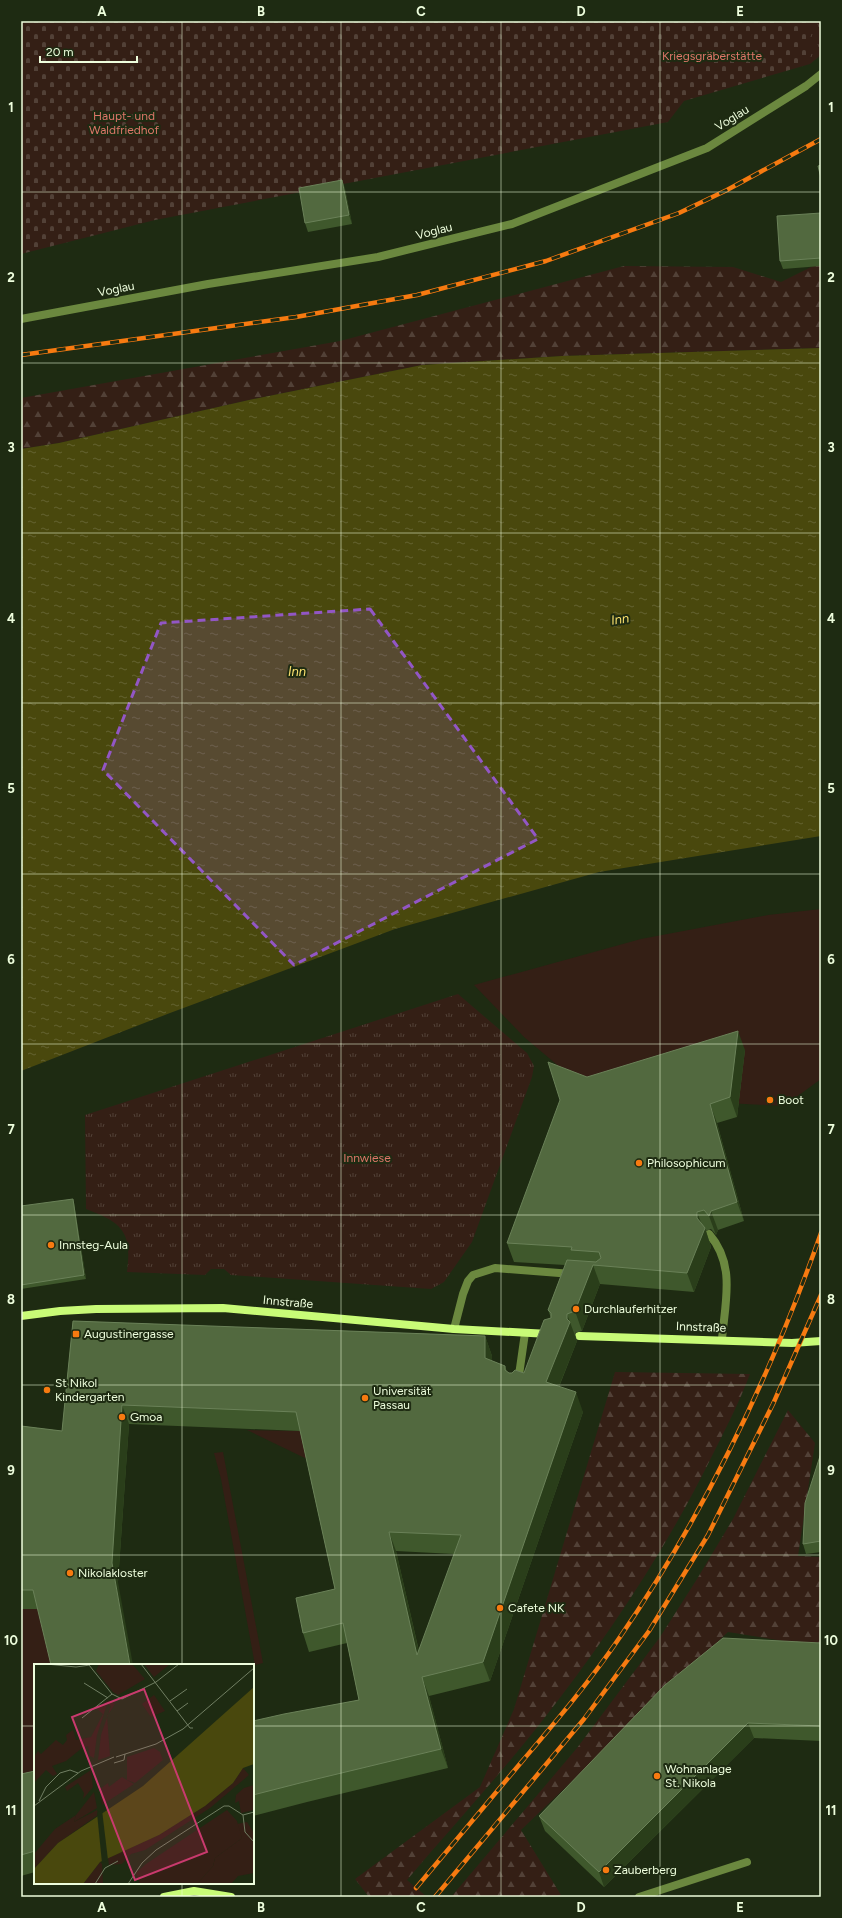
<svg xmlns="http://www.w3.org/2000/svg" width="842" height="1918" font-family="Figtree,sans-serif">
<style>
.green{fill:#341f15}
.forest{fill:url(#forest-firs)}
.cemetery{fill:url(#cemetery-stones)}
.park{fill:url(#park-tufts)}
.water{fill:url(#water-ripples)}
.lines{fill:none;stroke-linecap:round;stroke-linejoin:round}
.lane{stroke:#6b883f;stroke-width:8}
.street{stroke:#6b883f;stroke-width:8}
.secondary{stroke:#c8fb77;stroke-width:8}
.rail-casing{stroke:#f77a10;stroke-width:4.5}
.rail{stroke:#1e2b12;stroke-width:3;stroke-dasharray:9;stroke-linecap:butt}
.wall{fill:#3f582c;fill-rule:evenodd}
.shaded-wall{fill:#2a3e1a}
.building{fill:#52693f;stroke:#6a8158;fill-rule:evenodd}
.marked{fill:#9256c5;fill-opacity:0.2;stroke:#9256c5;stroke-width:3;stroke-dasharray:8 5;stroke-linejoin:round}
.grid{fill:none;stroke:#eefedd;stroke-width:1;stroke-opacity:0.55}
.poi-dot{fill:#f77a10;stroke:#1e2b12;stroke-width:1.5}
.labels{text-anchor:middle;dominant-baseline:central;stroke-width:4;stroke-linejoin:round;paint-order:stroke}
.park-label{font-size:12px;fill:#dd7669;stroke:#1e2b12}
.street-label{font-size:12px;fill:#eefedd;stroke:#1e2b12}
.poi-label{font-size:12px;fill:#eefedd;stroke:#1e2b12;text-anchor:start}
.water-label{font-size:13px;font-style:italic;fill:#fae16e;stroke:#1e2b12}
.inset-road{fill:none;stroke:#717f63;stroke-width:1}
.view{fill:#c93a6e;fill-opacity:0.15;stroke:#c93a6e;stroke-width:2}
.inset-edge{fill:none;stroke:#eefedd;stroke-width:2}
.neatline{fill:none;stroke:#eefedd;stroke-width:1.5}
.grid-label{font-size:13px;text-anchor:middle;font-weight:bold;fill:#eefedd}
</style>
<defs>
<pattern id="forest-firs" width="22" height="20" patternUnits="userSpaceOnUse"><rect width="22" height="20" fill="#341f15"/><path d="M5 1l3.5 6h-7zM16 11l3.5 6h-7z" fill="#524137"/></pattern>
<pattern id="cemetery-stones" width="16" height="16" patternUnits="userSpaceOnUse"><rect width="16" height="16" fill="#341f15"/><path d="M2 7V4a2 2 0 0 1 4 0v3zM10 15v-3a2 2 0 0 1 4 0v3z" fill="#524137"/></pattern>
<pattern id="park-tufts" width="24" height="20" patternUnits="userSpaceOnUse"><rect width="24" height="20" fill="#341f15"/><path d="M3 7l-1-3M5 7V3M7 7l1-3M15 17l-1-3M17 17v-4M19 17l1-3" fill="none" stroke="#524137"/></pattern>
<pattern id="water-ripples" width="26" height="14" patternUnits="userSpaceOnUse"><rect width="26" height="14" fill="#49480d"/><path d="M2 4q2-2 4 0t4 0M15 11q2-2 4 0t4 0" fill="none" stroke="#646330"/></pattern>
</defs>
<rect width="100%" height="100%" fill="#1e2b12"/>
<g class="green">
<path d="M821,909V1079L784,1106L594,1096L524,1037L474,985L641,939L768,915Z"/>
<path d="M247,1430L303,1431L309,1460Z"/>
<path d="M223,1452L263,1663L255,1665L221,1479L214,1453Z"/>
<path d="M21,1609H40L53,1665H35V1792L21,1795Z"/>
</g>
<g class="forest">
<path d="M821,262V348L562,356L422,365L249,400L59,443L21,449V398L340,341L624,266L733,267L781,282Z"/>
<path d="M615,1372L750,1374C739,1403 725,1430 711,1458C664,1553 605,1641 539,1725C497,1778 451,1828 407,1880L427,1897H369L355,1879L480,1787L514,1709Z"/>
<path d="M788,1410L815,1443L798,1556L821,1557V1647L728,1632L521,1830L561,1895L555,1897H451L577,1748L660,1637L697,1579L733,1519Z"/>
</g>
<path class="cemetery" d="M21,21H810V64L684,101L668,122L155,220L21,254Z"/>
<g class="park">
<path d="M810,21H821V55L810,64Z"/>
<path d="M458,994L527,1053L534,1066L532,1077L472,1242L444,1282L431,1289L231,1275L224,1269H211L205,1275L127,1272C132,1232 123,1223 86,1209L85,1115Z"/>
</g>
<path class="water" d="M821,348V836L599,872L395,929L170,1013L21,1071V449L59,443L249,400L422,365L562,356Z"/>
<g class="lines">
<g class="lane">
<path d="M709,1234C736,1265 725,1302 722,1339"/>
<path d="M454,1329L463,1294L468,1281L473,1275L495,1268L572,1274"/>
<path d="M518,1382L525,1333"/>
<path d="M639,1897L747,1862"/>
</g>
<path class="street" d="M21,319L208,284L378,257L512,224L707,148L806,86L821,74"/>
<g class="secondary">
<path d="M21,1316L60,1311L96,1309L223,1308L454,1329L549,1334"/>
<path d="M579,1336L792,1343L821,1341"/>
<path d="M164,1897L194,1891L231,1897"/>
</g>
<g class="rail-casing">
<g id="rail">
<path d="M21,355L296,317L417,295L546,261L679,213L727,190L821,139"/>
<path d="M416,1888C452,1845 488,1802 524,1759C557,1720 591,1680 620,1637C705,1513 771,1375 821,1233"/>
<path d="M435,1897L584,1719L649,1631L708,1535L773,1404L821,1295"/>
</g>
</g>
<use href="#rail" class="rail"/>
</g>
<g class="wall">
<path d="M342,180L345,189L352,224L308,232L305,223Z"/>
<path d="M821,213V266L783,269L780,261Z"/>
<path d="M745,1050L737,1117L717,1123L744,1221L718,1230L716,1235L711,1229L706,1231L711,1247L694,1292L600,1284L582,1331L575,1333L577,1341L559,1387L583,1412L490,1681L429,1696L448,1768L307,1802L253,1816V1721L359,1700L347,1643L309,1652L303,1633L335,1589L300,1431L129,1424L118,1582L38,1609H21V1426L62,1431L73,1321L485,1336L492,1356V1361L505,1366L507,1372L509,1373H524L551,1318L548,1310L565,1265L514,1262L507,1243L587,1077ZM396,1551L454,1554L419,1651Z"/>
<path d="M74,1203L86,1279L21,1289V1206Z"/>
<path d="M821,1453V1552L806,1554L803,1544Z"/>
<path d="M821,1643V1741L754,1738L604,1887L545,1831L539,1816Z"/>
<path d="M35,1771V1872L21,1876V1774Z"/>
</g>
<g class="shaded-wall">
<path d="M342,180L345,189L352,224L349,215Z"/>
<path d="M738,1031L745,1050L737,1117L730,1097Z"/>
<path d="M710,1104L717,1123L744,1221L737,1202Z"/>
<path d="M73,1199L74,1203L86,1279L84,1275Z"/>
<path d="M711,1211L718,1230L716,1235L709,1216Z"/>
<path d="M697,1212L704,1230L705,1228L711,1247L694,1292L687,1273Z"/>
<path d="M593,1265L600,1284L582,1331L575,1311Z"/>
<path d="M567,1314L577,1341L553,1401L546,1382L567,1319Z"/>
<path d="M485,1336L492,1356V1377L485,1358Z"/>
<path d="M576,1392L583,1412L490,1681L483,1662Z"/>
<path d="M122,1405L129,1424L118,1582L133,1665H130L112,1563Z"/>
<path d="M389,1532L396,1551L424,1674L417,1655Z"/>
<path d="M422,1677L429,1696L448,1768L441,1749Z"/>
<path d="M748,1723L754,1738L604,1887L599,1872Z"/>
</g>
<g class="building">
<path d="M821,165V178L818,166Z"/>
<path d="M342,180L349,215L305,223L299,188Z"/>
<path d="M821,213V258L780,261L777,216Z"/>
<path d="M738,1031L730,1097L710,1104L737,1202L711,1211L709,1216L704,1210L697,1212V1218L705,1228L687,1273L593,1265L575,1311L567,1314V1319L570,1322L546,1382L576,1392L483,1662L422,1677L441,1749L300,1783L253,1795V1721L284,1714L359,1700L343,1623L303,1633L296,1598L335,1589L296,1412L122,1405L112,1563L130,1665H51L33,1590H21V1426L62,1431L73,1321L485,1336V1358L505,1366V1370L509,1373H512L515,1370L524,1373L544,1320L551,1318V1313L548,1310L567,1260L596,1262L601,1258L599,1252L571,1250L572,1247L507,1243L560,1100L548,1062L587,1077ZM389,1532L461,1535L417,1655Z"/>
<path d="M73,1199L84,1275L21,1285V1206Z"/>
<path d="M821,1453V1541L803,1544L805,1503Z"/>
<path d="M723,1638L821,1643V1726L748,1723L599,1872L539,1816L665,1685Z"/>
<path d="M35,1771V1851L21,1855V1774Z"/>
</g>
<path class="marked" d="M370,609L538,839L294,965L103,770L161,623Z"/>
<path class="grid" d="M182,21V1665M341,21V1897M501,21V1897M660,21V1897M21,192H821M21,363H821M21,533H821M21,703H821M21,874H821M21,1044H821M21,1215H821M21,1385H821M21,1555H821M21,1726H35M253,1726H821M182,1883V1897"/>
<g class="poi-dot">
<circle cx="770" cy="1100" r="4"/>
<circle cx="639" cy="1163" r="4"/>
<circle cx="51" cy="1245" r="4"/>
<circle cx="576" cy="1309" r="4"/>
<rect x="72" y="1330" width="8" height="8" rx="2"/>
<circle cx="47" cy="1390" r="4"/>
<circle cx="365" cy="1398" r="4"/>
<circle cx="122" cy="1417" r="4"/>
<circle cx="70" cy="1573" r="4"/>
<circle cx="500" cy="1608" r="4"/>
<circle cx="657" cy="1776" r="4"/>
<circle cx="606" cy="1870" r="4"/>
</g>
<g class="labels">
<g class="park-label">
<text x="712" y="56">Kriegsgräberstätte</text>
<text x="124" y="116">Haupt- und<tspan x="124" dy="14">Waldfriedhof</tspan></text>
<text x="367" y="1158">Innwiese</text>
</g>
<g class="street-label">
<text transform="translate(732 118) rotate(-32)">Voglau</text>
<text transform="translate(434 231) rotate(-14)">Voglau</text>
<text transform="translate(116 289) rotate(-11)">Voglau</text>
<text transform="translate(288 1302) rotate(5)">Innstraße</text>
<text transform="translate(701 1327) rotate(2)">Innstraße</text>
</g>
<g class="poi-label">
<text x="778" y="1100">Boot</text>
<text x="647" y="1163">Philosophicum</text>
<text x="59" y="1245">Innsteg-Aula</text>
<text x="584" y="1309">Durchlauferhitzer</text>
<text x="84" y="1334">Augustinergasse</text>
<text x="55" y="1383">St Nikol<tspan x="55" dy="14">Kindergarten</tspan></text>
<text x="373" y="1391">Universität<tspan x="373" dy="14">Passau</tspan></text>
<text x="130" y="1417">Gmoa</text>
<text x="78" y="1573">Nikolakloster</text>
<text x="508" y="1608">Cafete NK</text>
<text x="665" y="1769">Wohnanlage<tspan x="665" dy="14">St. Nikola</tspan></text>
<text x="614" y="1870">Zauberberg</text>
</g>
<g class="water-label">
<text transform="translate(620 619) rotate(-9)">Inn</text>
<text x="297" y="671">Inn</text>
</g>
</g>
<g transform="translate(34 1664)">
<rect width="220" height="220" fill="#1e2b12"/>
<path d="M110,0H136L120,13ZM120,31L131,47L117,53L108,40ZM88,113L100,120L68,141L66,125L74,119L75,123ZM60,128L63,144L40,158L42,151Z" fill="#341f15"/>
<path d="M74,36L81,40L73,52L76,92L64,96L67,71L77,42L73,40L63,71L60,94L56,92L54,82L48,84L32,97L18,102L23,110L19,112L12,106L0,119V93L4,87L7,90L22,76L29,81L33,76L32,71L39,66L42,76L57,73L69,50L63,45ZM209,104L215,111L176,144L111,186L97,190L88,200L75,201L74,194L125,171L171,142L199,119ZM57,106L59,123L49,135L50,129L44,119L33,127L31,123ZM63,146L64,151L24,179L0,205V190L21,165L42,151L40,158ZM213,158L220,169V209L204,212L197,220H163L179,202L181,194L208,174L203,160ZM66,198L68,200L69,220H49Z" fill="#341f15"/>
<path d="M220,121V146L207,149L205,137L201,139L202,131L210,124ZM193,146L203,157L208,174L181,194L179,202L163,220H106L102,209L112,200Z" fill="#341f15"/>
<path d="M65,0H98L111,15L84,31L79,28L62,7ZM120,84L126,88L129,96L101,119L93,116V93Z" fill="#341f15"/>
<path d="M220,23V100L209,104L199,119L171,142L125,171L66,198L49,220H0V205L24,179L109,122Z" fill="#49480d"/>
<path d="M68,146L74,196L68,199L63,149Z" fill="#1e2b12"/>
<path class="inset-road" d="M12,0L42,3L56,1M107,0L156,64H159M55,1L78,30L88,35L122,18L145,0M50,19L74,34M136,37L153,25M143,47L154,39M48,54L78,30M82,93L122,80L149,65L220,4M80,99L90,96L91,90M5,137L12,123L26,109L36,106L44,109M0,142L47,107L80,93M209,151L211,168L220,178M61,220L71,204L84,197M94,220L108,199L122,186L190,142H195L209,151L220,148"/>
<path class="view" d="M110,25L173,188L101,216L38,53Z"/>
<rect width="220" height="220" class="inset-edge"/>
</g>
<rect width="842" height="1918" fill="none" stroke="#1e2b12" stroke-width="44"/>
<path d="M40 56v6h97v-6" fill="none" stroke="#eefedd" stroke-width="2"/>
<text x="46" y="56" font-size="12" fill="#eefedd" stroke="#1e2b12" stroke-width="3" paint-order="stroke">20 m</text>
<rect x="22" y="22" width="798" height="1874" class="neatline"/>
<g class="grid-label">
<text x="102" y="16">A</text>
<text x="261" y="16">B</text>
<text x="421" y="16">C</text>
<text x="581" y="16">D</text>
<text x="740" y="16">E</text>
<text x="11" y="112">1</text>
<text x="831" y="112">1</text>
<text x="11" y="282">2</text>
<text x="831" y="282">2</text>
<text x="11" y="452">3</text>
<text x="831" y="452">3</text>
<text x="11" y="623">4</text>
<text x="831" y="623">4</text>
<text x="11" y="793">5</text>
<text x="831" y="793">5</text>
<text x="11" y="964">6</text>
<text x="831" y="964">6</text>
<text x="11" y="1134">7</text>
<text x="831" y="1134">7</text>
<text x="11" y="1304">8</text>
<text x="831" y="1304">8</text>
<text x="11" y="1475">9</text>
<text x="831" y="1475">9</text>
<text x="11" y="1645">10</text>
<text x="831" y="1645">10</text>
<text x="11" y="1815">11</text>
<text x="831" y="1815">11</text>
<text x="102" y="1912">A</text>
<text x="261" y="1912">B</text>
<text x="421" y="1912">C</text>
<text x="581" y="1912">D</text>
<text x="740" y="1912">E</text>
</g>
</svg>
